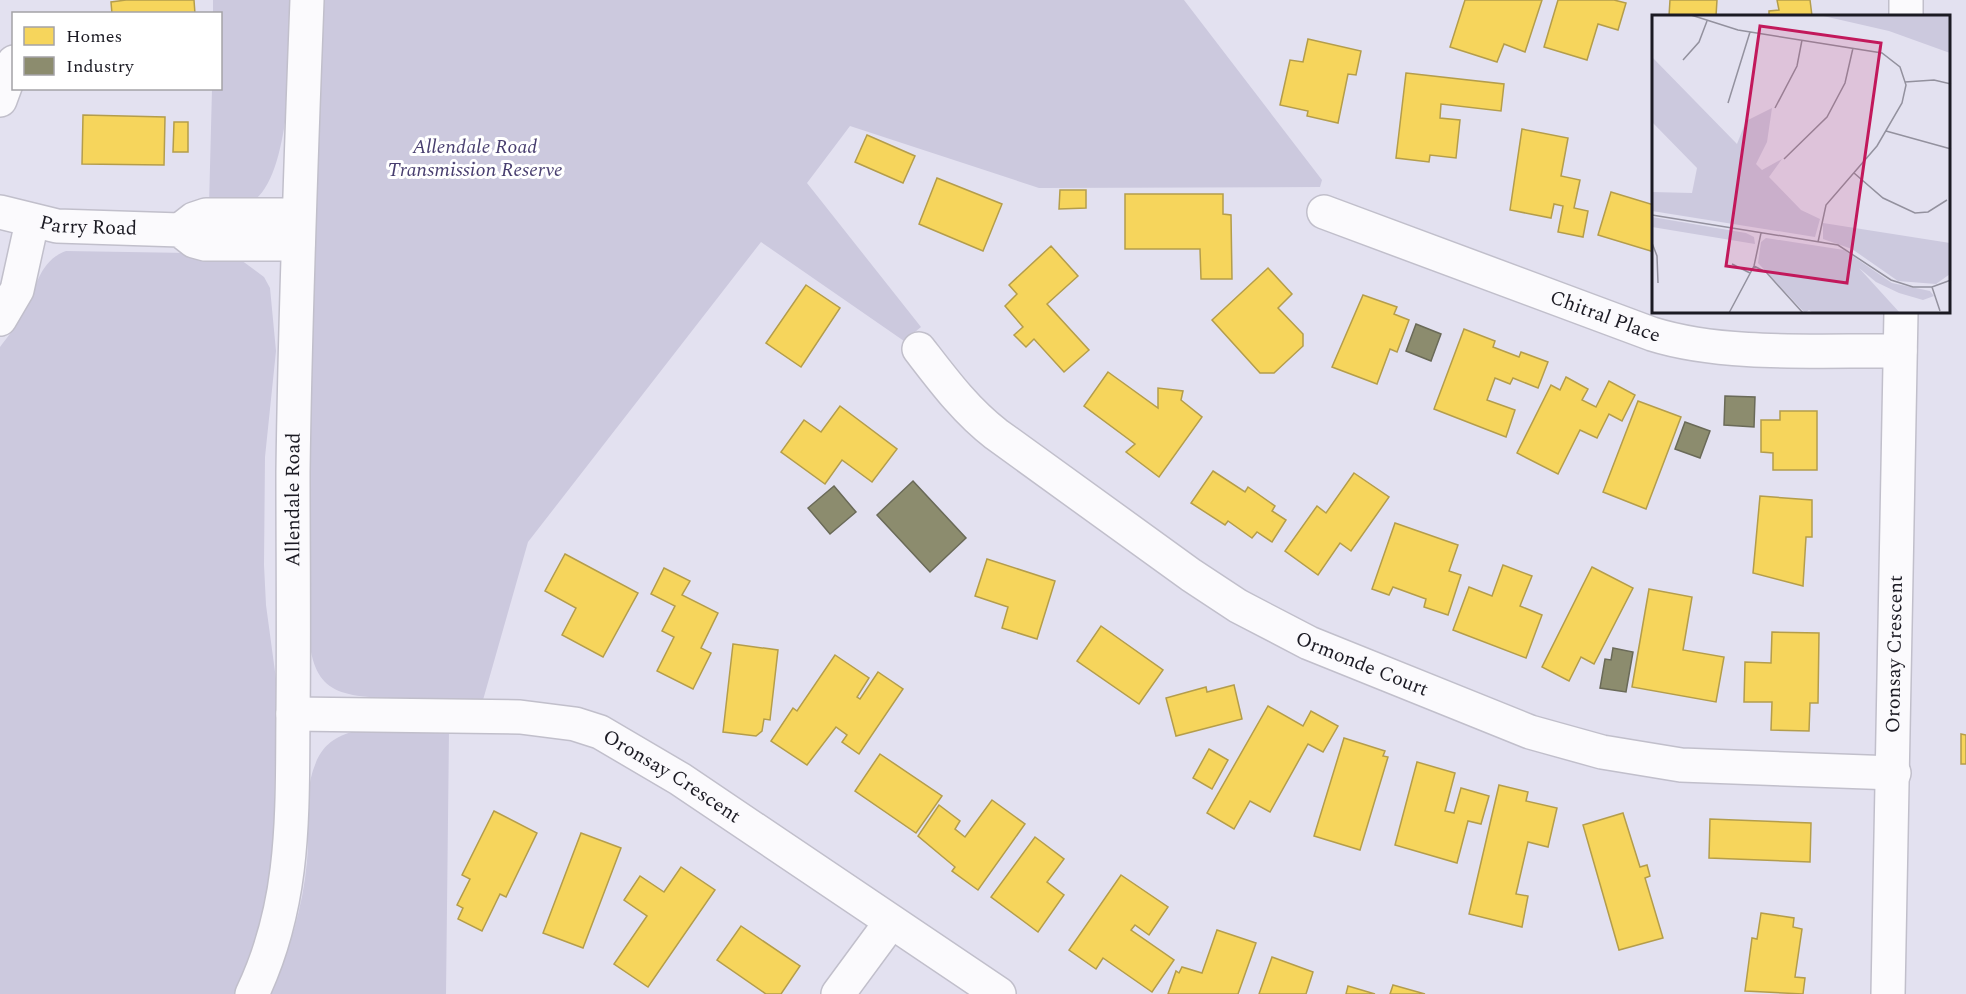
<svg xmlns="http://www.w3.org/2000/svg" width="1966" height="994" font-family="Spectral,serif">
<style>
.green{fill:#ccc9de}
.homes{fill:#f6d55c;stroke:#b49d4b;stroke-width:1.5}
.industry{fill:#8c8c6e;stroke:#6a6a58;stroke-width:1.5}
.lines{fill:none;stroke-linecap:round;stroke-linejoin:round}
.minor-casing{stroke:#c1bfcb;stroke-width:36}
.tertiary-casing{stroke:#c1bfcb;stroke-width:36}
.minor{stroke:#fbfafd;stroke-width:33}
.tertiary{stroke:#fbfafd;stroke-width:33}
.labels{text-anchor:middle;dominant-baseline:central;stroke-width:6;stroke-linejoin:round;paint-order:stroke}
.park-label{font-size:20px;font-style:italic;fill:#483e6f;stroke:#fff}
.street-label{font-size:20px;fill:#1b1a23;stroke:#fff}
.inset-road{fill:none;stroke:#93919e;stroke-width:1.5}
.view{fill:#c2185b;fill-opacity:0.15;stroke:#c2185b;stroke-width:3}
.inset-edge{fill:none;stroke:#1b1a23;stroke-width:3}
</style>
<rect width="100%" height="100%" fill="#e3e1f0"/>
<g class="green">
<path d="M213,0H293C291,47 292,168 256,199L209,206L212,89L220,88V14L213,13Z"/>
<path d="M324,0H1184L1322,180L1320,187L1039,188L850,126L807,183L921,327L904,341L761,242L528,542L483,700C453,699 424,699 395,698C327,697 311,688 307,617L313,206Z"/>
<path d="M66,251L189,253L241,260L264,277L270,288L276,351L265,457L264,565L266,605L276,679L274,832L272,864L259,928L235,994H0V347C9,335 18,324 24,311C37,287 39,261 66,251Z"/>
<path d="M355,731L449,732L446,994H271C289,950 303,908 307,861C310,830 303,794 315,765C322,745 336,736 355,731Z"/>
</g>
<g class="homes">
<path d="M126,0H194L195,14H112L111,2Z"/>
<path d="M1465,0H1542L1525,52L1504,44L1497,62L1450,47Z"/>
<path d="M1558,0H1614L1626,3L1618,30L1598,24L1587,60L1544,47Z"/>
<path d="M1670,0H1717L1716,16H1669Z"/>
<path d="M1777,0H1810L1812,16H1769V11L1779,10Z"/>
<path d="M1308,39L1361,51L1356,75L1348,74L1338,123L1307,116L1308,111L1280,105L1290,60L1303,62Z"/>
<path d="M1406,73L1504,84L1501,111L1441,104L1440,118L1460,120L1456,158L1430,155L1429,162L1396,158Z"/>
<path d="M83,115L165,117L164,165L82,164Z"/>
<path d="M174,122H188V152H173Z"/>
<path d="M1522,129L1568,138L1561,176L1580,180L1574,208L1588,211L1583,237L1558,232L1563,206L1554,204L1551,218L1510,210Z"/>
<path d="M867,135L915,156L903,183L855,162Z"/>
<path d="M937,178L1002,204L983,251L919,224Z"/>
<path d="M1060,190H1086V208L1059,209Z"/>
<path d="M1611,192L1654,205V252L1598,235Z"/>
<path d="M1125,194H1223V214L1231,215L1232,279H1201L1200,249H1125Z"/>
<path d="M1051,246L1078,276L1047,304L1089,350L1064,372L1034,339L1026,347L1014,335L1023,327L1005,306L1017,294L1009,285Z"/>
<path d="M1268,268L1292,294L1278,308L1303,334V346L1274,373H1260L1212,320Z"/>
<path d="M806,285L840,308L801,367L766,343Z"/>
<path d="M1363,295L1397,307L1394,314L1409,320L1397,352L1390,349L1377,384L1332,367Z"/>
<path d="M1464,329L1495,341L1493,347L1519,357L1521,352L1548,362L1538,388L1513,378L1510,384L1495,378L1487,400L1515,410L1506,437L1434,409Z"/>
<path d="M1108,372L1158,408V388L1183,391L1181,400L1202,417L1159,477L1126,452L1135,444L1084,406Z"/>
<path d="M1566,377L1588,389L1582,400L1596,407L1609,381L1635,395L1622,421L1609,414L1597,438L1580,430L1558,474L1517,453L1551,385L1560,390Z"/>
<path d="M1638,401L1681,417L1646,509L1603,492Z"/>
<path d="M840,406L897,449L872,482L842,460L825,484L781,452L804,420L821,432Z"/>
<path d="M1780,411H1817V470H1773V453L1761,452V420H1780Z"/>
<path d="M1213,471L1245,492L1248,487L1275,506L1272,511L1286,520L1272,542L1257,532L1252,538L1228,521L1225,525L1191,503Z"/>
<path d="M1354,473L1389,497L1351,551L1340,543L1318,575L1285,551L1317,506L1326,513Z"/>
<path d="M1760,496L1812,500V537H1806L1803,586L1753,573Z"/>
<path d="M1395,523L1458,545L1449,571L1461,575L1448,615L1424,607L1426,599L1393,587L1389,595L1372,589Z"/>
<path d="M565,554L638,593L603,657L562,635L576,608L545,591Z"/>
<path d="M987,559L1055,581L1037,639L1002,628L1008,607L975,596Z"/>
<path d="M1503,565L1532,576L1520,606L1542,615L1526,658L1453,630L1469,587L1492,596Z"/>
<path d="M1592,567L1633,588L1594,664L1581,657L1569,681L1542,667Z"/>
<path d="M664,568L690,581L682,595L718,613L701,648L711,653L693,689L657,671L674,637L662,631L675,606L651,594Z"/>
<path d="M1649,589L1692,597L1683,650L1724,657L1716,702L1632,687Z"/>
<path d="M1101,626L1163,670L1139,704L1077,661Z"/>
<path d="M1772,632L1819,633L1818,703H1810L1809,731L1771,730L1772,702H1744L1745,662L1771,663Z"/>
<path d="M733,644L778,650L770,720L764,719L762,731L756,736L723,732Z"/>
<path d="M835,655L869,678L857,697L860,699L878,672L903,689L859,754L842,742L847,735L836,727L807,765L771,741L793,708L797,711Z"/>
<path d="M1234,685L1242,719L1176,736L1166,698L1206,687L1207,692Z"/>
<path d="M1268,706L1303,726L1311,711L1338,726L1323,752L1308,744L1270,812L1250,801L1234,829L1207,813Z"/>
<path d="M1961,734L1966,735V764H1961Z"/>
<path d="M1344,738L1385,751L1383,756L1388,757L1360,850L1314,836Z"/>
<path d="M1209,749L1228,760L1212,789L1193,778Z"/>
<path d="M880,754L942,796L916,833L855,791Z"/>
<path d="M1417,762L1455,773L1445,811L1454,813L1461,788L1489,796L1481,824L1468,821L1457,863L1395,845Z"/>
<path d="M1499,785L1528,792L1526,801L1557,808L1548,847L1528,842L1516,894L1528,896L1522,927L1469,914Z"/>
<path d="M992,800L1025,824L978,890L952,871L955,867L918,836L939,805L960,821L955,829L965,837Z"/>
<path d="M494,811L537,833L506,897L500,894L482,931L458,919L463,908L457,905L470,879L462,875Z"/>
<path d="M1623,813L1640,867L1647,865L1650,876L1645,878L1663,938L1619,950L1583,825Z"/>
<path d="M1710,819L1811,823L1810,862L1709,858Z"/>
<path d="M581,833L621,848L583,948L543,933Z"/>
<path d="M1035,837L1064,859L1047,882L1064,895L1038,932L991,897Z"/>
<path d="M681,867L715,890L648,987L614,964L647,916L624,900L640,876L664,892Z"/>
<path d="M1121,875L1168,907L1149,935L1135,925L1131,930L1174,960L1152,992L1103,958L1096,969L1069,950Z"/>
<path d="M1761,913L1794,918L1793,927L1802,929L1795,977L1805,978L1803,994L1745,991L1752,938L1757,939Z"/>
<path d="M741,926L800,966L781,994H766L717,960Z"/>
<path d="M1217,930L1256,943L1238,994H1168L1176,971L1179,973L1182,967L1202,973Z"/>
<path d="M1272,957L1313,972L1306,994H1259Z"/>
<path d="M1393,985L1425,994H1390Z"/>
<path d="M1348,986L1375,994H1346Z"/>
</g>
<g class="industry">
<path d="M1416,324L1441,334L1431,361L1406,351Z"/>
<path d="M1725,396L1755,397L1754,427L1724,425Z"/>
<path d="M1685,422L1710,431L1700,458L1675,449Z"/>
<path d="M913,481L966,538L930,572L877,515Z"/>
<path d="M834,486L856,512L830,534L808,508Z"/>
<path d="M1613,648L1633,652L1626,692L1600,688L1605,659L1611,660Z"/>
</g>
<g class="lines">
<g class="minor-casing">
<g id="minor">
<path d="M1906,16V0"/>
<path d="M0,100L14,62"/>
<path id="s1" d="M0,212L57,226L180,230L194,241L205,244H298"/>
<path id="s2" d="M1324,212L1652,334C1725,357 1823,350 1900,351"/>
<path d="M180,230L194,219L206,215H298"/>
<path d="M0,319L17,290L32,222"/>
<path id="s3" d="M919,349C943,380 965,410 996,434L1191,575L1238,606L1309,643L1530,732L1602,752L1681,765L1894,773"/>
<path id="s4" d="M293,714L520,717L575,724L600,732L680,779L999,994"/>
<path d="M838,994L891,922"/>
<path id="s5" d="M1888,994L1901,312"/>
</g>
</g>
<g class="tertiary-casing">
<g id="tertiary">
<path id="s6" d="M252,994C296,902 292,813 293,714C294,633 293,553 293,472C295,315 301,157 307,0"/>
</g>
</g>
<use href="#minor" class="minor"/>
<use href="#tertiary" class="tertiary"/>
</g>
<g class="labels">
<g class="park-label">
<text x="475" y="147">Allendale Road<tspan x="475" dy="23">Transmission Reserve</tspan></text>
</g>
<g class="street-label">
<text stroke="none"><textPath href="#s1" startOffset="90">Parry Road</textPath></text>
<text stroke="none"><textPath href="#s2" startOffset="300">Chitral Place</textPath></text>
<text stroke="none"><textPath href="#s6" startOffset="500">Allendale Road</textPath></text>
<text stroke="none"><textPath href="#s5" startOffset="340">Oronsay Crescent</textPath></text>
<text stroke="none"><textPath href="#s3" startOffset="549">Ormonde Court</textPath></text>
<text stroke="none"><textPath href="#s4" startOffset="393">Oronsay Crescent</textPath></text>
</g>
</g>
<g transform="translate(1652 15)">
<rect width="298" height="298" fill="#e3e1f0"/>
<path d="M167,0H298V38L237,16ZM0,42L85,129L94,106L120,93L115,127L104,149L110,155L130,144L117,162L149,195L168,204L163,222L0,196V177L40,178L45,153L0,107ZM0,202L94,218L102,222L103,229L0,212ZM171,208L298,228V259L284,269L246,266L200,234L171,224ZM114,223L192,235L240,268L278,276L282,281L271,285L247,278L224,267L207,253L248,298H161L157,295L153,298L106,248L109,227Z" fill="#ccc9de"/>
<path class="inset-road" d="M39,0L86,15L230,38L248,52L254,70L250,88L225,131L174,190L166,227M31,45L47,27L55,6M253,67L282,65L299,69M76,88L98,17M123,93L145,51L150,25M234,116L299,134M132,144L175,102L193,68L201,33M202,158L231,183L263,198L276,197L295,185M0,200L186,230L239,265L261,272H280L299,265M0,228L5,241L6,268M80,249L98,258M102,251L114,257L151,298M280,272L288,296M77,298L102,251L109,218"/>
<path class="view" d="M108,11L229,28L195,268L74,251Z"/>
<rect width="298" height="298" class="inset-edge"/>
</g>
<rect x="12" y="12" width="210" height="78" fill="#ffffff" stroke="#a4a3a7" stroke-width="1.5"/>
<rect x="24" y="27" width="30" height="18" fill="#f6d55c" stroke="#a4a3a7" stroke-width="1.5"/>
<text x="66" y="42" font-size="18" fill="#1b1a23">Homes</text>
<rect x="24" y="57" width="30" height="18" fill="#8c8c6e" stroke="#a4a3a7" stroke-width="1.5"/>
<text x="66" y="72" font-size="18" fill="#1b1a23">Industry</text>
</svg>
